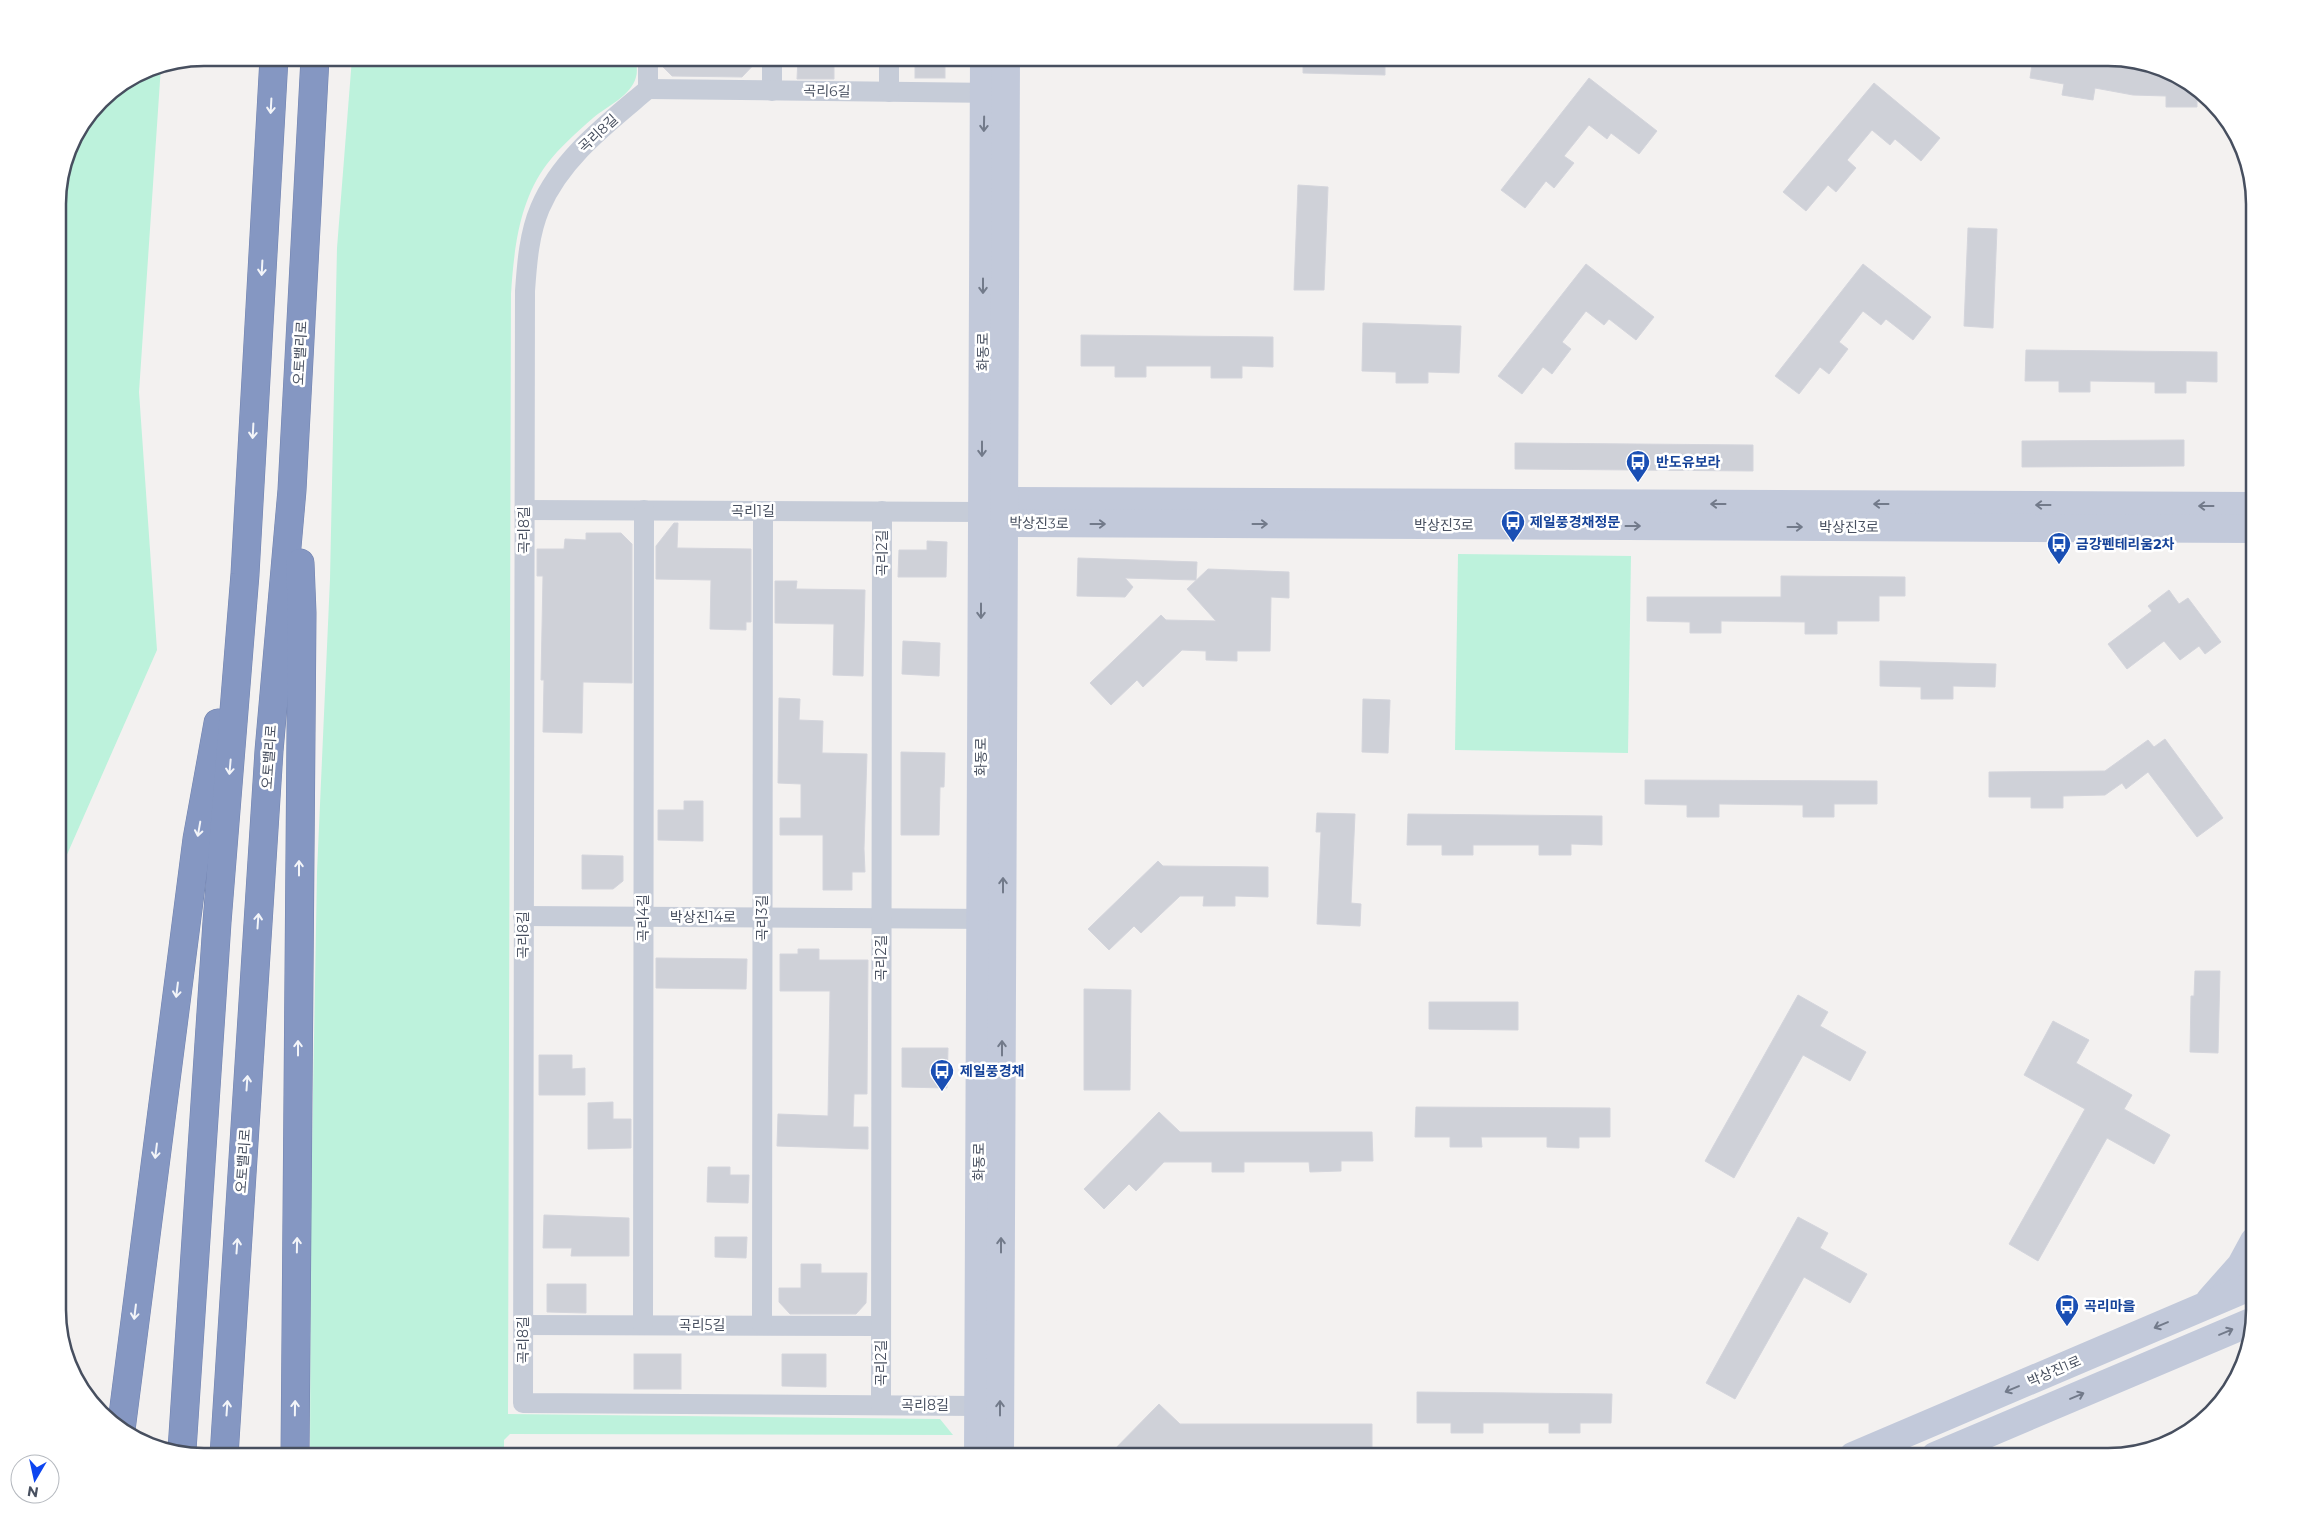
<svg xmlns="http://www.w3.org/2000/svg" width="2312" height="1514" font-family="Montserrat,'Noto Sans KR',sans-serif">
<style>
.green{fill:#bdf2dc}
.building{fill:#cfd1d8;stroke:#d4d5dc}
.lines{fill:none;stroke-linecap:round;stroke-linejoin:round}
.highway-casing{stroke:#7082ae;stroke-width:29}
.street{stroke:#c6ccd8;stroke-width:20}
.secondary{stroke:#c2c9da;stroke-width:28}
.highway{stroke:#8597c2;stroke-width:28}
.oneway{stroke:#f3f5f9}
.oneway2{stroke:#727a8a}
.labels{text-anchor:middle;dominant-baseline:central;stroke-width:5;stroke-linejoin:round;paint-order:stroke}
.street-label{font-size:14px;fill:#474f5f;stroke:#fff}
.transit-label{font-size:14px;font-weight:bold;fill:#164399;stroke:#fff;text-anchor:start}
.rim{fill:none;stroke:#474f5f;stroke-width:2.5}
</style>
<rect width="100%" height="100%" fill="#f3f1f0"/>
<g class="green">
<path d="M352,58H636C636,63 638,71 636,77C631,96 607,106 593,118C577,132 560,147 547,164C519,201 514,249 511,294L508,1414L940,1419L953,1435L510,1434L504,1440V1456H310L311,1206L317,872L330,579L337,248Z"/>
<path d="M161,66L139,392L157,650L58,875V195L69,148L101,100L148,69Z"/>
<path d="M1458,554L1631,556L1628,753L1455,750Z"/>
</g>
<g class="building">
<path d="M660,58H760L742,77L672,76L660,64Z"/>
<path d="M798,58H834V79H797Z"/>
<rect x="915" y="58" width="30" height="20"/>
<path d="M1303,58H1385V75L1303,73Z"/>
<path d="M2033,58H2089L2133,65L2189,82L2197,91V107H2166V96L2133,95L2095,88L2093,100L2062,95L2064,84L2030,78Z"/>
<path d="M1589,78L1657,131L1639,154L1611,133L1607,139L1589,125L1564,156L1574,163L1554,188L1546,181L1525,208L1501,190Z"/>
<path d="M1874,83L1940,138L1921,161L1895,139L1890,145L1872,130L1847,160L1856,168L1836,192L1828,185L1806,211L1783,192Z"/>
<path d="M1298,185L1328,187L1324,290H1294Z"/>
<path d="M1968,228L1997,229L1993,328L1964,326Z"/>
<path d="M1586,264L1654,317L1636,340L1609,319L1604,325L1586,311L1562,342L1571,349L1552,374L1543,367L1522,394L1498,376Z"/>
<path d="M1863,264L1931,317L1913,340L1886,319L1881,325L1863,311L1839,342L1848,349L1829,374L1820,367L1799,394L1775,376Z"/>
<path d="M1363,323L1461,326L1459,373L1428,372V383H1396V372L1362,371Z"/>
<path d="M1081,335L1273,337V367L1242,366V378H1211V366H1146V377H1115V366H1081Z"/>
<path d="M2026,350L2217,352V382L2186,381V393H2155V382L2090,381V392H2059V381H2025Z"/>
<path d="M2184,440V466L2022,467V441Z"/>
<path d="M1515,443L1753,445V471L1515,469Z"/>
<path d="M674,523H678L677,548L751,549V622H746V630L710,629L711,580L656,579V546Z"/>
<path d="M586,533H621L632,544V683L583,682L582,733L543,732L544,680H541L543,576H537V549H564L565,539L586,540Z"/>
<path d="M927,541L947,542L946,577H898L899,550H927Z"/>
<path d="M1078,558L1197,562L1196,580L1125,578L1133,587L1125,597L1077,596Z"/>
<path d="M1208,569L1289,572V598L1271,597L1270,651H1237V661L1206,660V651L1182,650L1143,687L1137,680L1111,705L1090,683L1161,615L1166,620L1216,621L1187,589Z"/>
<path d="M1781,576L1905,577V596H1879V621H1837V634H1805V622L1721,621V633H1690V622L1647,621V597H1781Z"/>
<path d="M775,581H797L796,589L865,590L863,676L833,675L834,624L775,623Z"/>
<path d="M2169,590L2179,604L2188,598L2221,642L2205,654L2199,646L2180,660L2164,641L2127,669L2108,644L2152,611L2148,606Z"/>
<path d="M903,641L940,643L939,676L902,674Z"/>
<path d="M1880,661L1996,664L1995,687L1953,686V699H1921V687L1880,686Z"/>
<path d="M779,698L800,699L799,720L823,721L822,753L867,754L864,849L865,872H852V890H823V835H780V818H801V784L778,783Z"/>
<path d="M1363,699L1390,700L1388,753L1362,752Z"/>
<path d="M2165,739L2223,818L2197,837L2148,772L2126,789L2122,783L2105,795L2063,796V808H2031V797H1989V772L2105,771L2148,740L2154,747Z"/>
<path d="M901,752L945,753L944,787H940L939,835H901Z"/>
<path d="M1645,780L1877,781V804H1834V817H1803V805L1719,804V817H1687V805L1645,804Z"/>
<path d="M684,801H703V841L658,840V810H684Z"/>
<path d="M1317,813L1355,814L1351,903L1361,904L1360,926L1317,924L1321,832H1316Z"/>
<path d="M1408,814L1602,816V845L1571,844V855H1539V845H1473V855H1442V845H1407Z"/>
<path d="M582,855L623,856V881L613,889H582Z"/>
<path d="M1158,861L1163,866L1268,867V897L1235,896V906H1203L1204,896H1180L1141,933L1134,926L1109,950L1088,929Z"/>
<path d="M798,949H819V960H868L867,1094H854L853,1127H868V1149L777,1146L778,1114L828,1116L830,991H780V954H798Z"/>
<path d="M656,958L747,959L746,989L656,988Z"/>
<path d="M2195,971H2220L2218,1053L2190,1052L2191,996H2194Z"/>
<path d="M1084,989L1131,990L1130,1090H1084Z"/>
<path d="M1798,995L1828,1012L1820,1026L1866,1052L1850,1081L1803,1055L1734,1178L1705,1161Z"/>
<path d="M1429,1002H1518V1030L1429,1029Z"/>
<path d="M2053,1021L2089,1040L2076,1063L2132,1095L2124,1109L2170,1135L2154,1164L2107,1138L2038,1261L2009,1244L2085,1109L2024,1075Z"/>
<path d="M902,1048H948L947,1088L902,1087Z"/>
<path d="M539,1055H572V1069L585,1068V1095H539Z"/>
<path d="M613,1102V1119H631V1148L588,1149V1103Z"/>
<path d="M1416,1107L1610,1108V1137H1579V1148L1547,1147V1137H1481L1482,1147H1450V1137H1415Z"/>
<path d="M1159,1112L1180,1132H1372L1373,1161H1341V1171L1310,1172L1309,1162H1244V1172H1212V1162H1164L1136,1191L1129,1184L1104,1209L1084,1189Z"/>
<path d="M708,1167H730V1175H749L748,1203L707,1202Z"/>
<path d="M544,1215L629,1218V1256H571L572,1248H543Z"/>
<path d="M1798,1217L1828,1233L1820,1248L1867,1274L1850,1303L1804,1277L1735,1399L1706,1383Z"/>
<path d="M715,1237H747L746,1258L715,1257Z"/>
<path d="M801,1264H821V1273H867L866,1303L856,1314H790L779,1302V1288H801Z"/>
<path d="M547,1284H586V1313L547,1312Z"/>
<rect x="634" y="1354" width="47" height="35"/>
<path d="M782,1354H826V1387L782,1386Z"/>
<path d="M1417,1392L1612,1394L1611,1423H1580V1433H1549V1423H1483V1433H1451V1423H1417Z"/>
<path d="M1159,1404L1180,1424H1372V1453H1341V1456L1244,1454V1456H1212V1454L1108,1456Z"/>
</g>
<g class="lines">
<g class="highway-casing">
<g id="highway">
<path d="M121,1430L197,839L218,723"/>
<path d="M182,1450L217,922L245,574L274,58"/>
<path d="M224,1456L269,751L292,490L315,58"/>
<path d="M295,1456L302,613L300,563"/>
</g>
</g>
<g class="street">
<path d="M648,58V89C608,123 561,158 540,208C529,234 527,263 525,291L523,1403L978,1406"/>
<path d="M772,58V91"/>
<path d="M648,89L997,93"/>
<path d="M889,92V58"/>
<path d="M524,510L982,512"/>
<path d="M523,916L993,919"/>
<path d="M523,1325L881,1326"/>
<path d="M643,1325L644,510"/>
<path d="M762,1325L763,511"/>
<path d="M881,1405L882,511"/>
</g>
<g class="secondary">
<path d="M988,509L1005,501L2254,506"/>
<path d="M988,515L1005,523L2254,529"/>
<path d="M2210,1300L2241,1265L2254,1241"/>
<path d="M978,1456L984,58"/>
<path d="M1000,1456L1006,58"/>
<path d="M1853,1456L2254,1285"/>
<path d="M1935,1456L2251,1322"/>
</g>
<use href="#highway" class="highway"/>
</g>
<defs><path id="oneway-shaft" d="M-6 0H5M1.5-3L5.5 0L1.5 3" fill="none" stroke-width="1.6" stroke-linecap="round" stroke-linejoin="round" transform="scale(1.25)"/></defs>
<g class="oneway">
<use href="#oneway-shaft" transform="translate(271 106) rotate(93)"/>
<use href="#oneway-shaft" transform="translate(262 268) rotate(93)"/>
<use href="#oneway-shaft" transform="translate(253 431) rotate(93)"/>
<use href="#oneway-shaft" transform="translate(230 767) rotate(95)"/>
<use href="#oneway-shaft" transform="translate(199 829) rotate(100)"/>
<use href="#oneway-shaft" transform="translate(299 868) rotate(-90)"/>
<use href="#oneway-shaft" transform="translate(258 921) rotate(-86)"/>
<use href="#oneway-shaft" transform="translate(177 990) rotate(97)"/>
<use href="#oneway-shaft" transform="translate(298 1048) rotate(-90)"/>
<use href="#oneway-shaft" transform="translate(247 1083) rotate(-86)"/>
<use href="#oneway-shaft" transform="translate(156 1151) rotate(97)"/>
<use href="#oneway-shaft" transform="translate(297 1245) rotate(-89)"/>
<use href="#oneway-shaft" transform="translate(237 1246) rotate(-86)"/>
<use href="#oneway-shaft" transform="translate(135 1312) rotate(97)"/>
<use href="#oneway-shaft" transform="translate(227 1408) rotate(-86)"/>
<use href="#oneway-shaft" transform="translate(295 1408) rotate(-89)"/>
</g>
<g class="oneway2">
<use href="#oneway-shaft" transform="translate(984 124) rotate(91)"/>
<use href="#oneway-shaft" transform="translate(983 286) rotate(90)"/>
<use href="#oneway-shaft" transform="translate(982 449) rotate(90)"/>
<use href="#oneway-shaft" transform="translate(1718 504) rotate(-180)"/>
<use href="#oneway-shaft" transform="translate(1881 504) rotate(-180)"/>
<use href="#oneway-shaft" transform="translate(2043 505) rotate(-180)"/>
<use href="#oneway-shaft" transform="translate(2206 506) rotate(-180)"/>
<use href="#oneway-shaft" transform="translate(1098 524)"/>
<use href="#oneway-shaft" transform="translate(1260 524)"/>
<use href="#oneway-shaft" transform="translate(1633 526)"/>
<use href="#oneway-shaft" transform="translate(1795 527)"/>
<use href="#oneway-shaft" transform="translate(981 611) rotate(90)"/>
<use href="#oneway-shaft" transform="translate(1003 885) rotate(-90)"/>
<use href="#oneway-shaft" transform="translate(1002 1048) rotate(-90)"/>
<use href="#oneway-shaft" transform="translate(1001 1245) rotate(-90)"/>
<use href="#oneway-shaft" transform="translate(2161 1325) rotate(157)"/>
<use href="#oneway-shaft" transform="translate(2226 1332) rotate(-23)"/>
<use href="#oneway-shaft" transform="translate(2012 1389) rotate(157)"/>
<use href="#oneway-shaft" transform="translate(2077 1396) rotate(-23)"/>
<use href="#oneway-shaft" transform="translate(1000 1408) rotate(-90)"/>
</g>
<defs>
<g id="bus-pin" transform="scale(1.25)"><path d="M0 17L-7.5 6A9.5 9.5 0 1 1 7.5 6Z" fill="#1a4fb4" stroke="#fff"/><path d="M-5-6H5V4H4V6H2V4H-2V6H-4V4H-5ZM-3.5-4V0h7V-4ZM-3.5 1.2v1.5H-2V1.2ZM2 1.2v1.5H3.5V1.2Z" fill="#fff"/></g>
</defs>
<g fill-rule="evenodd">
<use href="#bus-pin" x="1638" y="462"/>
<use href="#bus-pin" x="1513" y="522"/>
<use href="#bus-pin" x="2059" y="544"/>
<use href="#bus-pin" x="942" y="1071"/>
<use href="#bus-pin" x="2067" y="1306"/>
</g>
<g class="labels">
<g class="street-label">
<text transform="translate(827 91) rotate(1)">곡리6길</text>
<text transform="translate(598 133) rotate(-43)">곡리8길</text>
<text transform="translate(983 352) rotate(-90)">화동로</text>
<text transform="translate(300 353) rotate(-87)">오토밸리로</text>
<text x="753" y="511">곡리1길</text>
<text transform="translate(1039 523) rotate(1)">박상진3로</text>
<text x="1444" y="525">박상진3로</text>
<text x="1849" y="527">박상진3로</text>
<text transform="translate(524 530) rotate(-90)">곡리8길</text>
<text transform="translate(882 553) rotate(-90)">곡리2길</text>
<text transform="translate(269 757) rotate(-86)">오토밸리로</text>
<text transform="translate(981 757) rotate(-90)">화동로</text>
<text x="703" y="917">박상진14로</text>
<text transform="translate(643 918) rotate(-90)">곡리4길</text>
<text transform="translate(762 918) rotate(-90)">곡리3길</text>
<text transform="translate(523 935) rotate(-90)">곡리8길</text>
<text transform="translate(881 958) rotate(-90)">곡리2길</text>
<text transform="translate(243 1161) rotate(-86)">오토밸리로</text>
<text transform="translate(979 1162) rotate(-90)">화동로</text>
<text x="702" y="1325">곡리5길</text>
<text transform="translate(523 1340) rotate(-90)">곡리8길</text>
<text transform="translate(881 1363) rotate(-90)">곡리2길</text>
<text transform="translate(2054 1371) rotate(-23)">박상진1로</text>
<text x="925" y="1405">곡리8길</text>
</g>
<g class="transit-label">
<text x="1656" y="462">반도유보라</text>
<text x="1530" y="522">제일풍경채정문</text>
<text x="2076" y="544">금강펜테리움2차</text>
<text x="960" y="1071">제일풍경채</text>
<text x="2084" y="1306">곡리마을</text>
</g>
</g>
<path d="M0 0H2312V1514H0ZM204 66H2108A138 138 0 0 1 2246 204V1310A138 138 0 0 1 2108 1448H204A138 138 0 0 1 66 1310V204A138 138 0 0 1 204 66Z" fill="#fff" fill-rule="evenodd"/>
<path class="rim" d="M204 66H2108A138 138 0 0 1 2246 204V1310A138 138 0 0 1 2108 1448H204A138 138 0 0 1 66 1310V204A138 138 0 0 1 204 66Z"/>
<g transform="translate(35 1479) rotate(189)"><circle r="24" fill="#ffffff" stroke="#b5b9bf"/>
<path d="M0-4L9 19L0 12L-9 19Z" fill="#0d45f0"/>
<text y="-8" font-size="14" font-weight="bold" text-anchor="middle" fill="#474f5f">N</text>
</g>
</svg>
